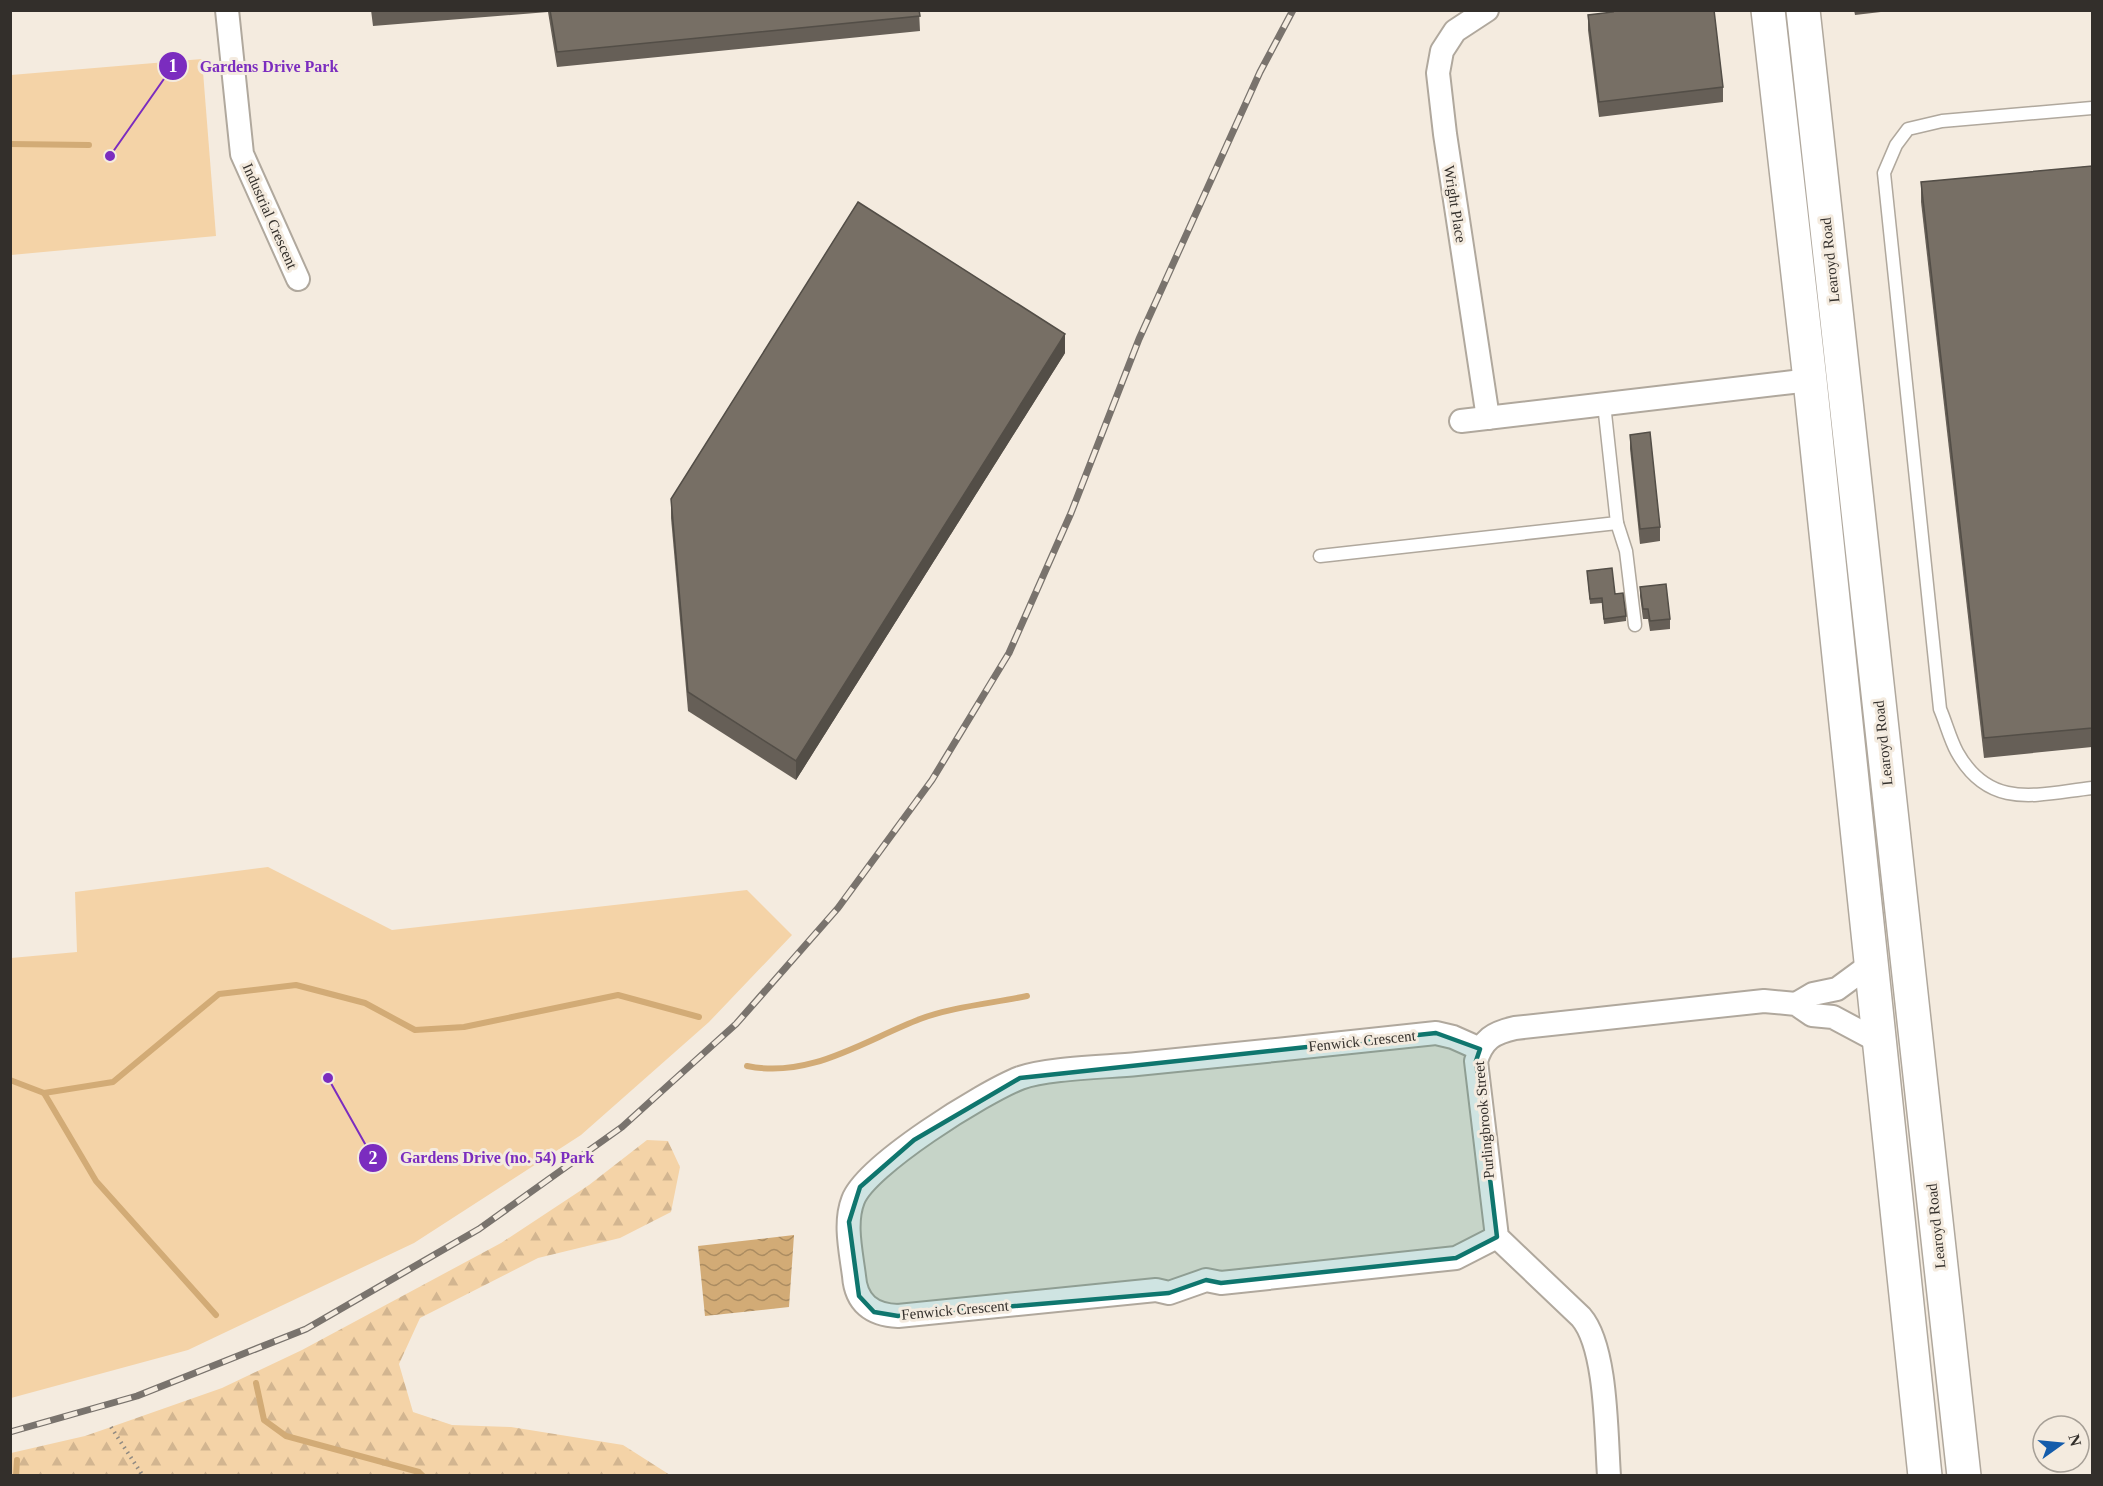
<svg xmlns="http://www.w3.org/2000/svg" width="2103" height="1486" font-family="'Times New Roman',serif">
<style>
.green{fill:#f4d3a7}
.forest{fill:url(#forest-firs)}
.water{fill:url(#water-waves)}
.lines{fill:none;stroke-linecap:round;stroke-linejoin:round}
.stream{stroke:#d2ab76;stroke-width:6}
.lane-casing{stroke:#b0a89d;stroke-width:15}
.street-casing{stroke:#b0a89d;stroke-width:26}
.primary-casing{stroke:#b0a89d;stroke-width:36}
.path{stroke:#908a82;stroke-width:4;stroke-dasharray:1.5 4.5;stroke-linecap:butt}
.lane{stroke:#fff;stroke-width:12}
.street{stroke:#fff;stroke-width:22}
.primary{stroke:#fff;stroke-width:33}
.rail-casing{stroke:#79736d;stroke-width:7}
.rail{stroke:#f4ebdf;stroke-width:4.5;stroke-dasharray:14;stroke-linecap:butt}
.wall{fill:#665f57}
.shaded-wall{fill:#534e47}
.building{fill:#776f65;stroke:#534e47;stroke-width:1.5}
.marked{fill:#0f766e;fill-opacity:0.2;stroke:#0f766e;stroke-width:4.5;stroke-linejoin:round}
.labels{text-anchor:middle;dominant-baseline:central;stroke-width:6;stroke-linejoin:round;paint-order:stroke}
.street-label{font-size:15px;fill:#332f2b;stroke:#f4ebdf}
.leader{fill:none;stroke:#7b2cbf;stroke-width:2}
.callout-dot{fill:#7b2cbf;stroke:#f4ebdf;stroke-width:2}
.mark-label{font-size:18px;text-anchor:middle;font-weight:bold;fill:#fff}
.callout-label{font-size:16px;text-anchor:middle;font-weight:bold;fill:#7b2cbf;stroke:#f4ebdf;stroke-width:6;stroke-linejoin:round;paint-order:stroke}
</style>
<defs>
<pattern id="forest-firs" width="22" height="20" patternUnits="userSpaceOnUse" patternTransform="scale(1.5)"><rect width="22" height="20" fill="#f4d3a7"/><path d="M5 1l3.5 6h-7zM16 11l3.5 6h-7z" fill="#d2b590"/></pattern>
<pattern id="water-waves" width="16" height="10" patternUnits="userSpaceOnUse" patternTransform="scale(1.5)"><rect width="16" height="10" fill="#d2ab76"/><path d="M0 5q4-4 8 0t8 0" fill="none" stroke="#ab8c61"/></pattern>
</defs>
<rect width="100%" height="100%" fill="#f4ebdf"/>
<g class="green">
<path d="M202,59L216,236L11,255V75Z"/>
<path d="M268,867L392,930L747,890L792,935L709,1022L581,1135L414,1243L188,1350L11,1398V958L77,952L75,892Z"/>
</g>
<path class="forest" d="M647,1140L668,1141L680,1167L671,1212L620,1238L538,1258L420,1318L399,1364L413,1412L452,1425L511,1427L623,1445L670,1475H11V1453L85,1436L111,1427L222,1388L302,1350L501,1243L589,1185Z"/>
<path class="water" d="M794,1235L789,1307L705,1316L698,1246Z"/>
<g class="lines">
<g class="stream">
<path d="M10,144L89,145"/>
<path d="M747,1066C810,1079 863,1041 920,1019C951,1007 994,1003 1027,996"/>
<path d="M10,1080L44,1093L96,1181L216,1315"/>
<path d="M44,1093L113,1082L219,994L296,985L365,1003L415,1030L464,1027L618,995L699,1017"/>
<path d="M256,1383L264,1420L286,1436L419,1472L423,1476"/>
<path d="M16,1476L17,1460"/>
</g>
<g class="lane-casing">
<g id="lane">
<path d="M2092,108L1942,121L1908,129L1896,145L1884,173L1940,709C1946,723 1950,739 1957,752C1990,811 2038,794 2092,788"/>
<path d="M1617,523L1626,551L1635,625"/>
<path d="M1320,556L1617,523L1604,404"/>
</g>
</g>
<g class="street-casing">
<g id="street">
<path d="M227,10L242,154L298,279"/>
<path d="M1487,10L1455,31L1442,51L1438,73L1445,134L1488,418"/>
<path d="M1461,421L1810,380"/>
<path d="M1796,1004L1813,994L1837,989L1871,964"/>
<path d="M1480,1049L1453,1037L1436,1033C1336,1044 1237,1054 1137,1064C1107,1067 1046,1068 1020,1078C984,1092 866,1165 853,1200C844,1223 851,1252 854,1276C856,1303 872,1315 898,1316L1156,1290L1169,1293L1206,1280L1221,1283L1456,1258L1497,1237"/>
<path d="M1609,1476C1606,1434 1607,1347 1581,1317L1497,1237L1476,1061C1483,1039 1493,1033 1515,1028L1764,1001L1796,1004L1812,1015L1833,1017L1878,1041"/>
</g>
</g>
<g class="primary-casing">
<g id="primary">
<path d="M1768,10L1810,380L1925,1476"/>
<path d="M1803,10L1964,1476"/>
</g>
</g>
<path class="path" d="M111,1427L143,1476"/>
<use href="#lane" class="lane"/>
<use href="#street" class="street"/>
<use href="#primary" class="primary"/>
<g class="rail-casing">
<path id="rail" d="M10,1432L137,1396L306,1329L479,1229L622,1127L736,1024L838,908L932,780L1009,653L1071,513L1139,339L1260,72L1293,10"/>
</g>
<use href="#rail" class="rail"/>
</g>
<g class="wall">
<path d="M371,10H919L920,31L557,67L548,12L373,26Z"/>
<path d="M1611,10H1714L1723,87V102L1599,117L1588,30V15L1611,13Z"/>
<path d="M1854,10H1898L1855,15Z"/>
<path d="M2092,166V747L1984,758L1921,202V182Z"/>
<path d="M1065,353L796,780L688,711L671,518V499Z"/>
<path d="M1630,435L1660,527V541L1640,544L1630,449Z"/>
<path d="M1587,571L1626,616V621L1604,624L1602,603L1590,604Z"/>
<path d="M1640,587L1670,619V629L1650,631L1648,619H1643L1640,596Z"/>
</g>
<path class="shaded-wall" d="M1065,334V353L796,780V761Z"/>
<g class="building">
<path d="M550,10H919L920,16L557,52Z"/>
<path d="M1612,10H1714L1723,87L1599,102L1588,15L1613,12Z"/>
<path d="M2092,166V728L1984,738L1921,182Z"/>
<path d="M858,202L1065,334L796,761L688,692L671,499Z"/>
<path d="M1650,432L1660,527L1640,529L1630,435Z"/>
<path d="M1612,568L1615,594L1623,593L1626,616L1604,619L1602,598L1590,599L1587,571Z"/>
<path d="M1666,584L1670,619L1650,621L1648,609H1643L1640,587Z"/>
</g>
<path class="marked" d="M1436,1033L1480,1049L1476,1061L1497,1237L1456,1258L1221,1283L1206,1280L1169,1293L898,1316L874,1312L859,1296L849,1222L860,1187L914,1140L1020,1078Z"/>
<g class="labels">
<g class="street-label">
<text transform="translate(1455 204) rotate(81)">Wright Place</text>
<text transform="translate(270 216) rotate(66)">Industrial Crescent</text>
<text transform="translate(1830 260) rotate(-96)">Learoyd Road</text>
<text transform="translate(1883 743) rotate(-96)">Learoyd Road</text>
<text transform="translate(1362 1041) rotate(-6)">Fenwick Crescent</text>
<text transform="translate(1484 1120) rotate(-95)">Purlingbrook Street</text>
<text transform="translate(1936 1226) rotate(-96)">Learoyd Road</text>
<text transform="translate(955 1310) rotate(-5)">Fenwick Crescent</text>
</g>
</g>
<path class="leader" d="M110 156L173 66M328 1078L373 1158"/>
<g class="callout-dot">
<circle cx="110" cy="156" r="6"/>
<circle cx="328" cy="1078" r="6"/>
<circle cx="173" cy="66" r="15"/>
<circle cx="373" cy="1158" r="15"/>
</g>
<g class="mark-label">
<text x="173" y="72">1</text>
<text x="373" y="1164">2</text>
</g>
<g class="callout-label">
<text x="269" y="72">Gardens Drive Park</text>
<text x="497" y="1163">Gardens Drive (no. 54) Park</text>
</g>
<rect width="2103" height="1486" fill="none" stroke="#332f2b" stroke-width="24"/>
<g transform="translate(2061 1444) rotate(75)"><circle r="28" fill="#f4ebdf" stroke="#a7a097" stroke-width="1.5"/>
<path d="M0-4.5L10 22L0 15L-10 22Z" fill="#145cab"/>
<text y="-9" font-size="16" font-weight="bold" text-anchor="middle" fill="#332f2b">N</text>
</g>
</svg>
